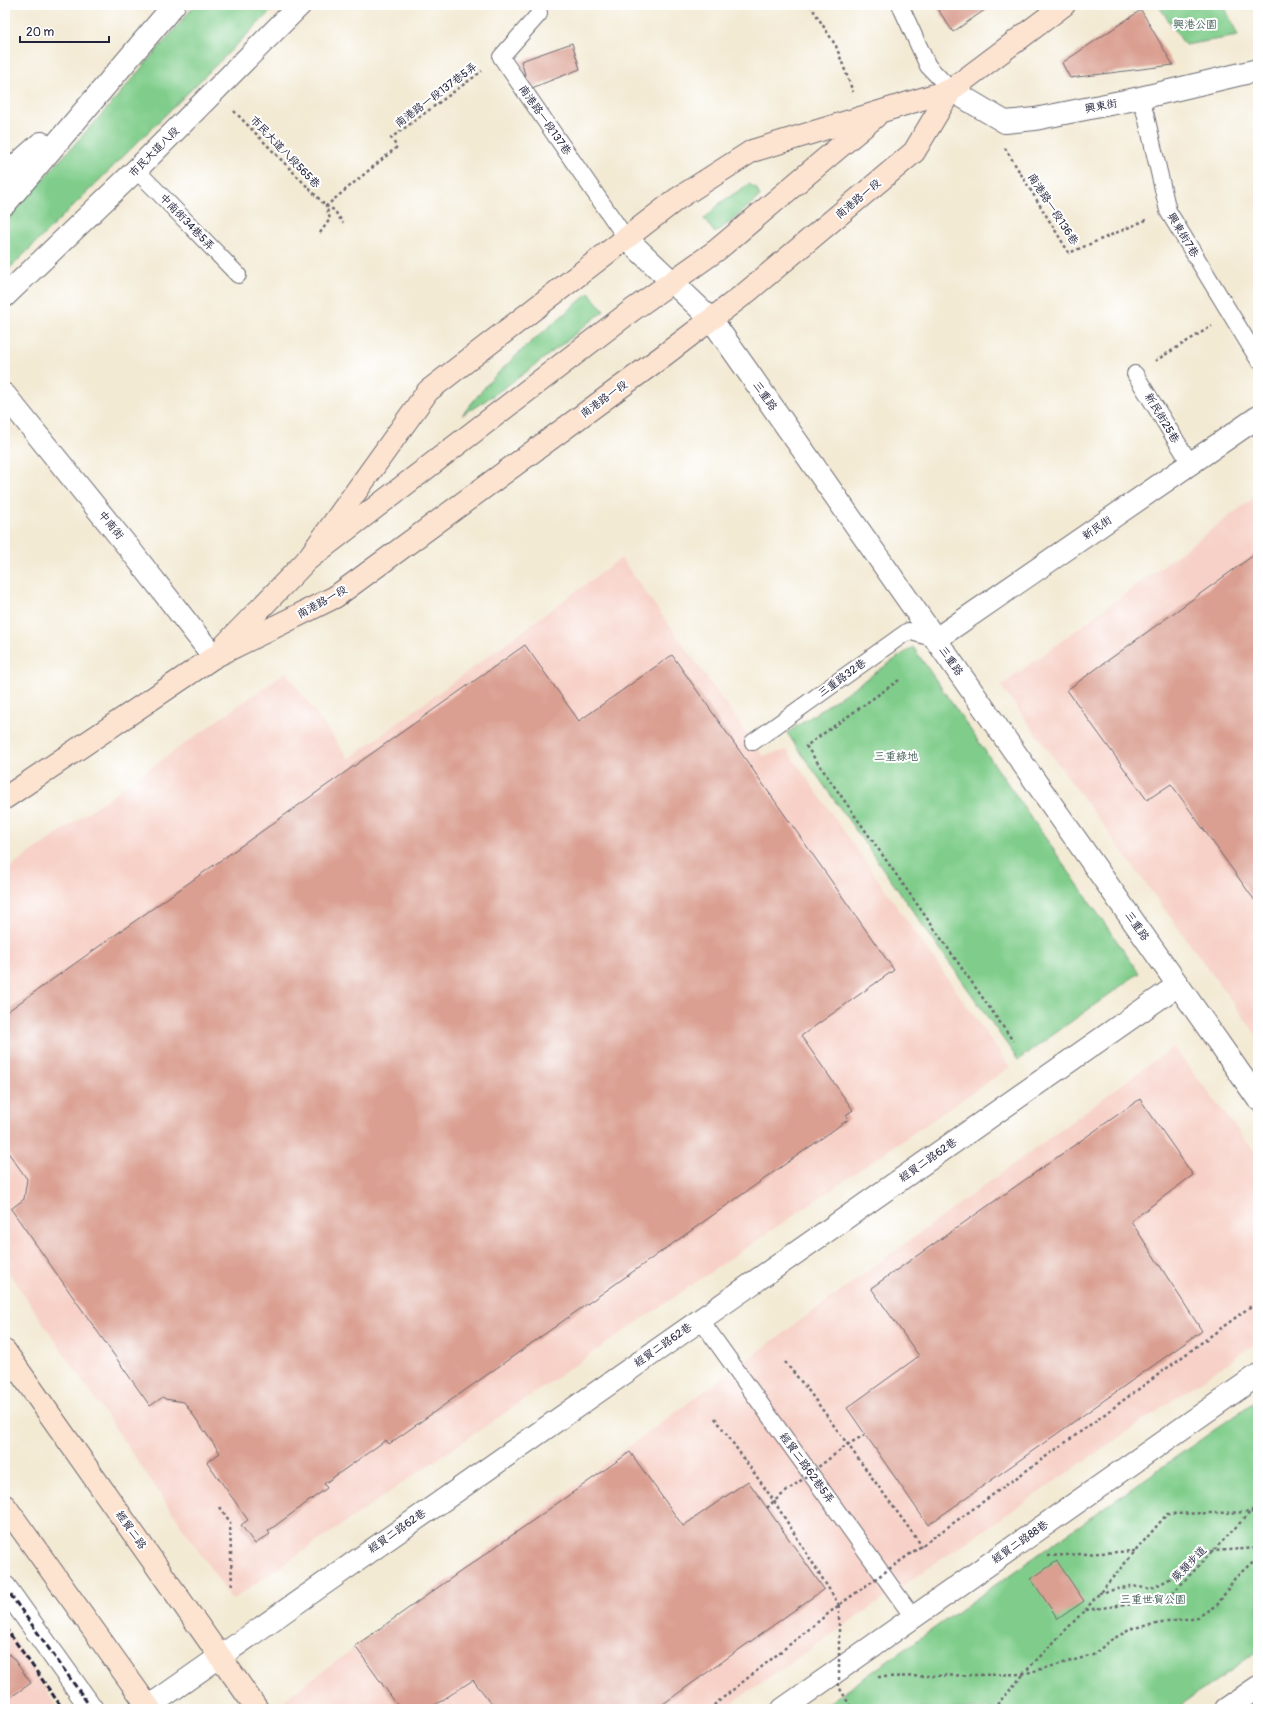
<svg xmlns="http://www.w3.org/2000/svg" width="1263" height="1714" font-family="Pangolin,'LXGW WenKai TC',sans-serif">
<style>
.built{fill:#f7d1c7}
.green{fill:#80cd8b;stroke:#517863}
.building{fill:#da9f91}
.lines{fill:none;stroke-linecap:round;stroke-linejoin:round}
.service-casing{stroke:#6b6871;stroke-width:18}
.minor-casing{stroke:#6b6871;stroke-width:24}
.tertiary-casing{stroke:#6b6871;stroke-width:24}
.secondary-casing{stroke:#6b6871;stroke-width:24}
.path{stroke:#6b6871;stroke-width:2.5;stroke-dasharray:3 3;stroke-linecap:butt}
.service{stroke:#fff;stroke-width:16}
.minor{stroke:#fff;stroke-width:22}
.tertiary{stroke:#fff;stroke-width:22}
.secondary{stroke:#fde4d1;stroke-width:22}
.rail{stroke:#22223b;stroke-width:3;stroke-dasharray:6 3;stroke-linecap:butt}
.path-bridge{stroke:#6b6871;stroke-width:2.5;stroke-dasharray:3 3;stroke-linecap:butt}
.labels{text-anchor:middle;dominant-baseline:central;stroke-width:4;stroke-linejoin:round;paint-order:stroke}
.park-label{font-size:11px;fill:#435e57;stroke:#fff}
.street-label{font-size:11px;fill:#22223b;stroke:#fff}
</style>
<rect width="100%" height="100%" fill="#fff"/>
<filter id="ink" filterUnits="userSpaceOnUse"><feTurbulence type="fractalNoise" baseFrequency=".025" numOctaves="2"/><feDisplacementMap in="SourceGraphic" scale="8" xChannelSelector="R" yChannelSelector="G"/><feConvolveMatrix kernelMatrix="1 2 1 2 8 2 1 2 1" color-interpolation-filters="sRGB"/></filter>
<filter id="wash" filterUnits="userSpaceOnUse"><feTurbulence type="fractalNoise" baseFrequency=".012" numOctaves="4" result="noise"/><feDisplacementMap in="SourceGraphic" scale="16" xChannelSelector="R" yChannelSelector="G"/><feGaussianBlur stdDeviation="0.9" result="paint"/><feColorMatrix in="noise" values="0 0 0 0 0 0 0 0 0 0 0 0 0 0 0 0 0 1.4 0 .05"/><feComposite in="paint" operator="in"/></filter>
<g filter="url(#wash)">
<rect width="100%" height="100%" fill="#f3ead4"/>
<g class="built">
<path d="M1258,495V1037L1001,686Z"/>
<path d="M621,558L763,756L787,750L1010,1067L232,1600L5,1267V871L286,672L349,759Z"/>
<path d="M1173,1047L1258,1156V1342L723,1709H292L285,1699Z"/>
<path d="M5,1625L58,1709H5Z"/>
</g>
<g class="green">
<path d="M195,5H277L5,273V221L111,104Z"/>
<path d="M1158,5H1224L1238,36L1185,45Z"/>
<path d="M749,184L756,188L760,196L733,220L715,233L704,219L720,203Z"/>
<path d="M589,293L604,311C558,347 512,386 462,415L489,382L523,349Z"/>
<path d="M913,647L1139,973L1018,1060L787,733Z"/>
<path d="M1258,1399V1652L1175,1709H820Z"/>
</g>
<g id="blocks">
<g class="building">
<path d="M935,5H992L953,32Z"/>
<path d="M1141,10L1173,65L1070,78L1062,63Z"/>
<path d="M572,43L580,69L529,89L521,61Z"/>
<path d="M1258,552V905L1171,784L1147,800L1067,690Z"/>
<path d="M525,645L579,721L672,655L894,970L801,1036L853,1110L846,1115L849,1119L389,1444L386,1440L324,1484L327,1488L268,1531L270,1534L255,1544L241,1525L248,1520L207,1462L220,1453L184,1402L165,1399L163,1397L150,1406L11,1209L24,1199L27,1179L5,1148V1013Z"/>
<path d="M1140,1099L1193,1175L1131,1221L1202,1331L928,1525L847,1408L919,1356L871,1288Z"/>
<path d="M630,1452L683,1526L748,1481L824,1589L656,1709H496L473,1680L429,1709H400L355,1646Z"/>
<path d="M1057,1561L1084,1601L1058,1619L1031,1579Z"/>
<path d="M10,1654L31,1683L5,1701V1657Z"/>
</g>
</g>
</g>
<g filter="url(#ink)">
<use href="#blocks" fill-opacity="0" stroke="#6b6871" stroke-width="1"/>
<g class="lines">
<g class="service-casing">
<g id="service">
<path d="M538,5L539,14L501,57L626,238"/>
<path d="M900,5L928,66L951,90"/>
<path d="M1140,98L1146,116L1168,211L1258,359"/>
<path d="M136,170L154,188L238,275"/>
<path d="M1135,374L1190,463"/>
<path d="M753,742L908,631L936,639"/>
<path d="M700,1319L913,1617"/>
</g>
</g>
<g class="minor-casing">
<g id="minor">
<path d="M951,90L1005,122L1035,119L1140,98L1258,70"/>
<path d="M5,395L128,547L214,657"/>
<path d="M936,639L1258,417"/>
<path d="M5,1587L92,1709"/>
<path d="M148,1707L1178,985"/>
<path d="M783,1709L1258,1375"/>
<path d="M1226,1709L1258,1687"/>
</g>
</g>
<g class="tertiary-casing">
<g id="tertiary">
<path d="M5,175L41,143"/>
<path d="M5,204L174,5"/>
<path d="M626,238L711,319L1258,1099"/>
<path d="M5,296L136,170L300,5"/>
</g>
</g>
<g class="secondary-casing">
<g id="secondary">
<path d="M307,560L428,391L677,199L752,151L951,90L1064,5"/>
<path d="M224,646L307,560L631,311L717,250L875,117"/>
<path d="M5,798L214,657L335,597L663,356L747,292L914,152L951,90"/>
<path d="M5,1351L257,1709"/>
<path d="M5,1506L150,1709"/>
</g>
</g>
<g class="path">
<path d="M810,5L836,46L853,92"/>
<path d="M234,111L326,206L334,210L343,223"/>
<path d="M1005,148L1069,253L1146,220"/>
<path d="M320,233L330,219L326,206L397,147L391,138L482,71"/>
<path d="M1155,361L1212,326"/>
<path d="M899,680L806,746L1013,1041"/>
<path d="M785,1362L808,1390L922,1546"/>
<path d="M715,1418L774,1501L839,1605"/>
<path d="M220,1507L230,1522L232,1588"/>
<path d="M1048,1556L1135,1551"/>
<path d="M1099,1593L1131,1586L1151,1589L1171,1578L1187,1560L1198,1552L1258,1548"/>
<path d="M1085,1610L1167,1514L1258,1512"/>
<path d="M878,1677L1023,1674L1093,1655L1111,1640L1133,1628L1198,1617L1218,1604L1235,1578L1258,1557"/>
<path d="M993,1709L1023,1675"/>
</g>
<use href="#service" class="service"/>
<use href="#minor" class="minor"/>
<use href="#tertiary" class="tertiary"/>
<use href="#secondary" class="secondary"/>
<g class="rail">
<path d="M5,1587L92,1709"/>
<path d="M5,1627L63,1709"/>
</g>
<g class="path-bridge">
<path d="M767,1508L774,1501L847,1445L864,1435"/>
<path d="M839,1605V1687L852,1709"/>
<path d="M1023,1674L1085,1610L1166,1600L1258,1504"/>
<path d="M709,1709L839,1605L1094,1422L1258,1301"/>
</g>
</g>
</g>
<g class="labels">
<g class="park-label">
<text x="1195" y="24">興港公園</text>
<text x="896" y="756">三重綠地</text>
<text x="1153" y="1599">三重世貿公園</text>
</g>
<g class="street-label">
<text transform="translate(436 95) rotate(-37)">南港路一段137巷5弄</text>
<text transform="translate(1101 106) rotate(-11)">興東街</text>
<text transform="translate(545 120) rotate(55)">南港路一段137巷</text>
<text transform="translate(154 152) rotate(-45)">市民大道八段</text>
<text transform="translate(285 152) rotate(46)">市民大道八段565巷</text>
<text transform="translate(858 199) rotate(-40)">南港路一段</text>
<text transform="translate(1053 209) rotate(57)">南港路一段136巷</text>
<text transform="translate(187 222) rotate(46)">中南街34巷5弄</text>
<text transform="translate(1183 235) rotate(59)">興東街7巷</text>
<text transform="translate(765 396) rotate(55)">三重路</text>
<text transform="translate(604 399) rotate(-36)">南港路一段</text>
<text transform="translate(1162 418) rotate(59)">新民街25巷</text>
<text transform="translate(111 525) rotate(51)">中南街</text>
<text transform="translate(1097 528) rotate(-35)">新民街</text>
<text transform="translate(322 602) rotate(-29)">南港路一段</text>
<text transform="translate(951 661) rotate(55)">三重路</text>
<text transform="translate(842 678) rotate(-36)">三重路32巷</text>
<text transform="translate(1137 926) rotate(55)">三重路</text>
<text transform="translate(928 1160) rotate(-35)">經貿二路62巷</text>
<text transform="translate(663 1345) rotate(-35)">經貿二路62巷</text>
<text transform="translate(807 1468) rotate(54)">經貿二路62巷5弄</text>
<text transform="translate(131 1530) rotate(55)">經貿二路</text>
<text transform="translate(397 1531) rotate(-35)">經貿二路62巷</text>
<text transform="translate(1020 1542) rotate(-35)">經貿二路88巷</text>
<text transform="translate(1189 1564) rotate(-46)">蕨類步道</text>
</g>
</g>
<rect width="1263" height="1714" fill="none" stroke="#fff" stroke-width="20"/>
<path d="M20 36v6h89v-6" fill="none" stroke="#22223b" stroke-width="2"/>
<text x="26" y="36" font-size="12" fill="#22223b" stroke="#ffffff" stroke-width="3" paint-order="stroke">20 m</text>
</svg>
